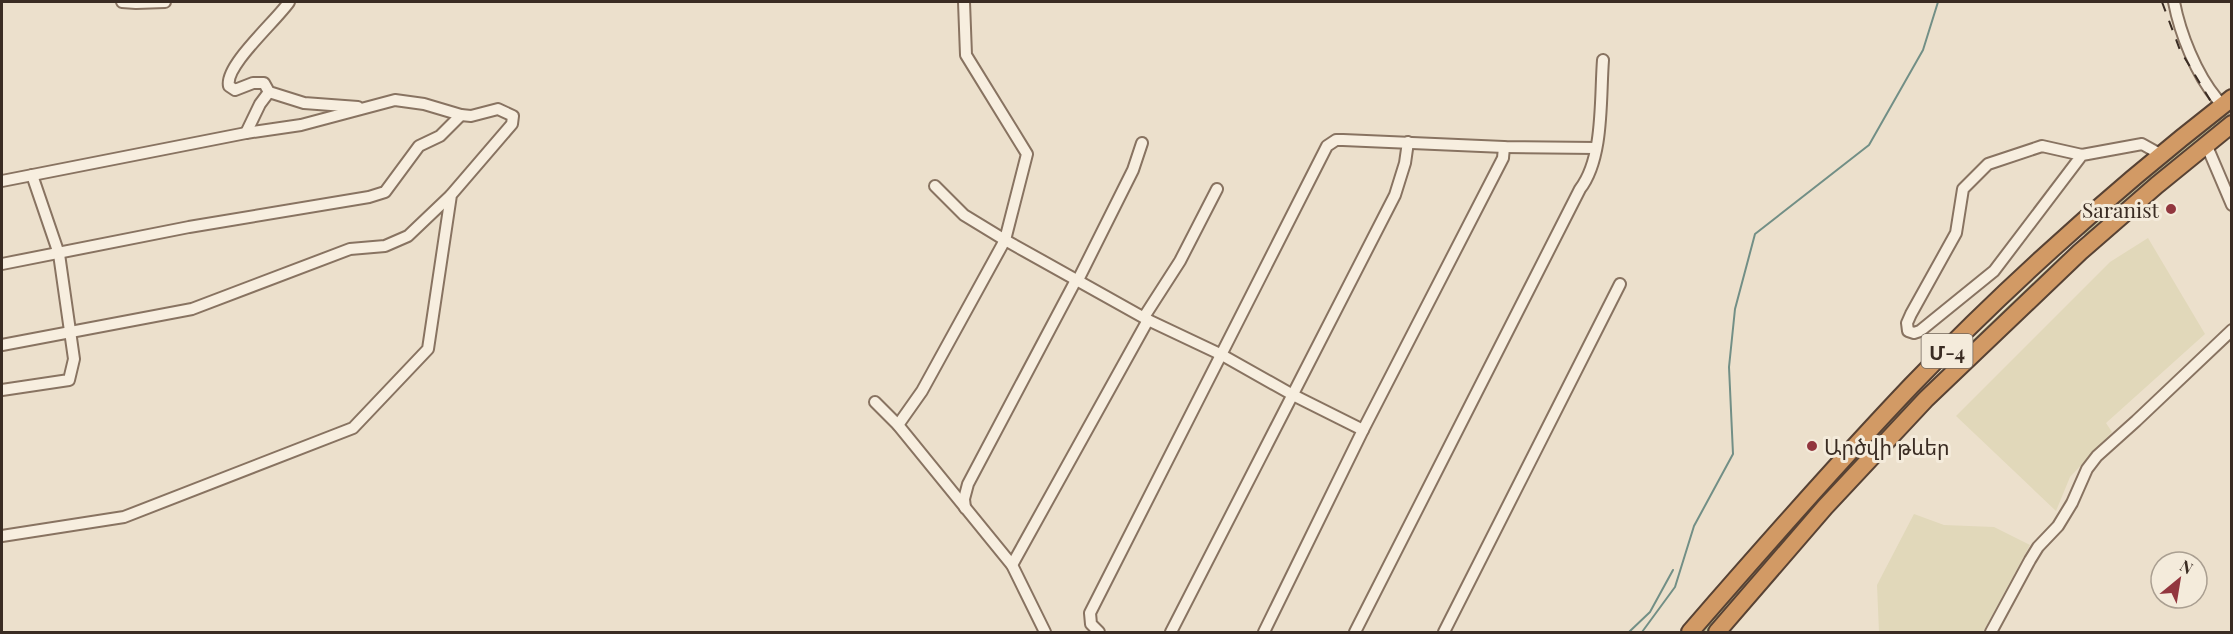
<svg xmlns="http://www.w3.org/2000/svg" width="2233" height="634" font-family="'Playfair Display','Noto Sans Armenian',serif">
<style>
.farmland{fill:#e1d8ba}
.green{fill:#c8caa0}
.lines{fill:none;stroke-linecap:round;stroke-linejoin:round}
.stream{stroke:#728f86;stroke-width:2}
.minor-tunnel{stroke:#c8bcaa;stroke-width:10;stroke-dasharray:10 5;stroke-linecap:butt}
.minor-casing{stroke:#887361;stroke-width:14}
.highway-casing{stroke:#574234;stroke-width:20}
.minor{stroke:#f7eedf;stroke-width:10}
.highway{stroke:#d29a65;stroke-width:16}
.rail{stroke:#3a2c23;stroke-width:2;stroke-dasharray:10 10;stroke-linecap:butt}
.poi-dot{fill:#92363e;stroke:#f4ebdb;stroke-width:2}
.labels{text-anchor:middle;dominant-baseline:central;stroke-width:6;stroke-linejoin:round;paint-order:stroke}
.shield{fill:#f4ebdb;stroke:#72655a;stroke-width:1.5}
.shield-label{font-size:20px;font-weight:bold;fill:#3a2c23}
.poi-label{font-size:21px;fill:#3a2c23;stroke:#f4ebdb;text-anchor:end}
</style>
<rect width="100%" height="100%" fill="#ece0cc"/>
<g class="farmland">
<path d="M2148,238L2205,334L2106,423L2112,432L2070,477L2056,511L1956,416L2110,262Z"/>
<path d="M1914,514L1944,525L1994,527L2030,545L1983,632H1879L1877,585Z"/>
</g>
<g class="green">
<path d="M2231,107V114L2087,240L2084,234Z"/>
<path d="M2063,254L2067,258L1825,499L1748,582L1708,632H1701C1729,595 1761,560 1793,525C1878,430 1970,341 2063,254Z"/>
</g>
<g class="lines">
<g class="stream">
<path d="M1629,632L1650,612L1673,570"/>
<path d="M1642,632L1675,587L1694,526L1733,454L1729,367L1735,309L1755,234L1869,145L1923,50L1938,2"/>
</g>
<path class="minor-tunnel" d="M2219,102L2232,116"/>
<g class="minor-casing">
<g id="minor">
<path d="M122,2L136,3L165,2"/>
<path d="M289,2C277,20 224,66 229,86L235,90L253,83H264L269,92L304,103L358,107"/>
<path d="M2174,2C2180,33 2196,74 2217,99"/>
<path d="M246,133L260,104L269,92"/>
<path d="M2206,144L2232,205"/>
<path d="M2082,155L2042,146L1988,164L1963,189L1956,233L1911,314L1907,323L1908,331L1914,333L1920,331L1994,271L2082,155L2142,144L2160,154"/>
<path d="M2,181L246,133L301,125L395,100L424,104L461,115L471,116L498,109L513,116L512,124L451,195L428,349L353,428L124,517L2,536"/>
<path d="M935,186L964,215L1005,240L1148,320L1222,355L1293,395L1363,430"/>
<path d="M2,264L189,227L369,197L385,192L419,146L440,136L461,115"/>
<path d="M1078,280L1133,170L1142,143"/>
<path d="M1144,317L1180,261L1217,189"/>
<path d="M2,345L192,309L350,249L385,246L408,236L450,196"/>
<path d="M2,390L69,380L74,359L59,254L32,175"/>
<path d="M875,402L898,425L1012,565L1045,632"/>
<path d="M898,425L922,391L1005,240L1027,154L966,55L964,2"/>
<path d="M965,508L964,499L968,484L1076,280"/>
<path d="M1012,565L1148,320"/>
<path d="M1099,632L1091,624L1090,613L1327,146L1336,140H1343L1504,147L1596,148"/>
<path d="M1171,632L1395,195L1405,163L1408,142"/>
<path d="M1264,632L1363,430L1503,158L1504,147"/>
<path d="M1355,632L1580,189C1604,158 1600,99 1603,60"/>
<path d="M1444,632L1620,284"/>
<path d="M1991,632L2030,560L2038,547L2058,526L2072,503L2087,469L2097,456L2136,421L2232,330"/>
</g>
</g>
<g class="highway-casing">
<g id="highway">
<path d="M1690,632C1762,549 1835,466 1911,386C2010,283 2119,186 2232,98"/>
<path d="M1717,632L1825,507L1926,399L2080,252L2157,185L2232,124"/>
</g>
</g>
<use href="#minor" class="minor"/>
<use href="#highway" class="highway"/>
<path class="rail" d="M2162,2L2180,50L2213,105"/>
</g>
<g class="poi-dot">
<circle cx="2171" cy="209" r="6"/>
<circle cx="1812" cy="446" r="6"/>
</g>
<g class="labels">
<rect class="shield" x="1921.5" y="334" width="51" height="34" rx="4.5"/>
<g class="shield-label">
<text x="1947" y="351">Մ-4</text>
</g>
<g class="poi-label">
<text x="2159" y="209">Saranist</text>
<text x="1824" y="446" text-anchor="start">Արծվի թևեր</text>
</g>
</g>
<rect width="2233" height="634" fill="none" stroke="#3a2c23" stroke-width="6"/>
<g transform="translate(2179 580) rotate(30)"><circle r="28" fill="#f4ebdb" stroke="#aa9f91" stroke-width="1.5"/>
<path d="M0-4.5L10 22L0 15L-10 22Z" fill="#92363e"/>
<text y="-9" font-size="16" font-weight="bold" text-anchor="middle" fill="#3a2c23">N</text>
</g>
</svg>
